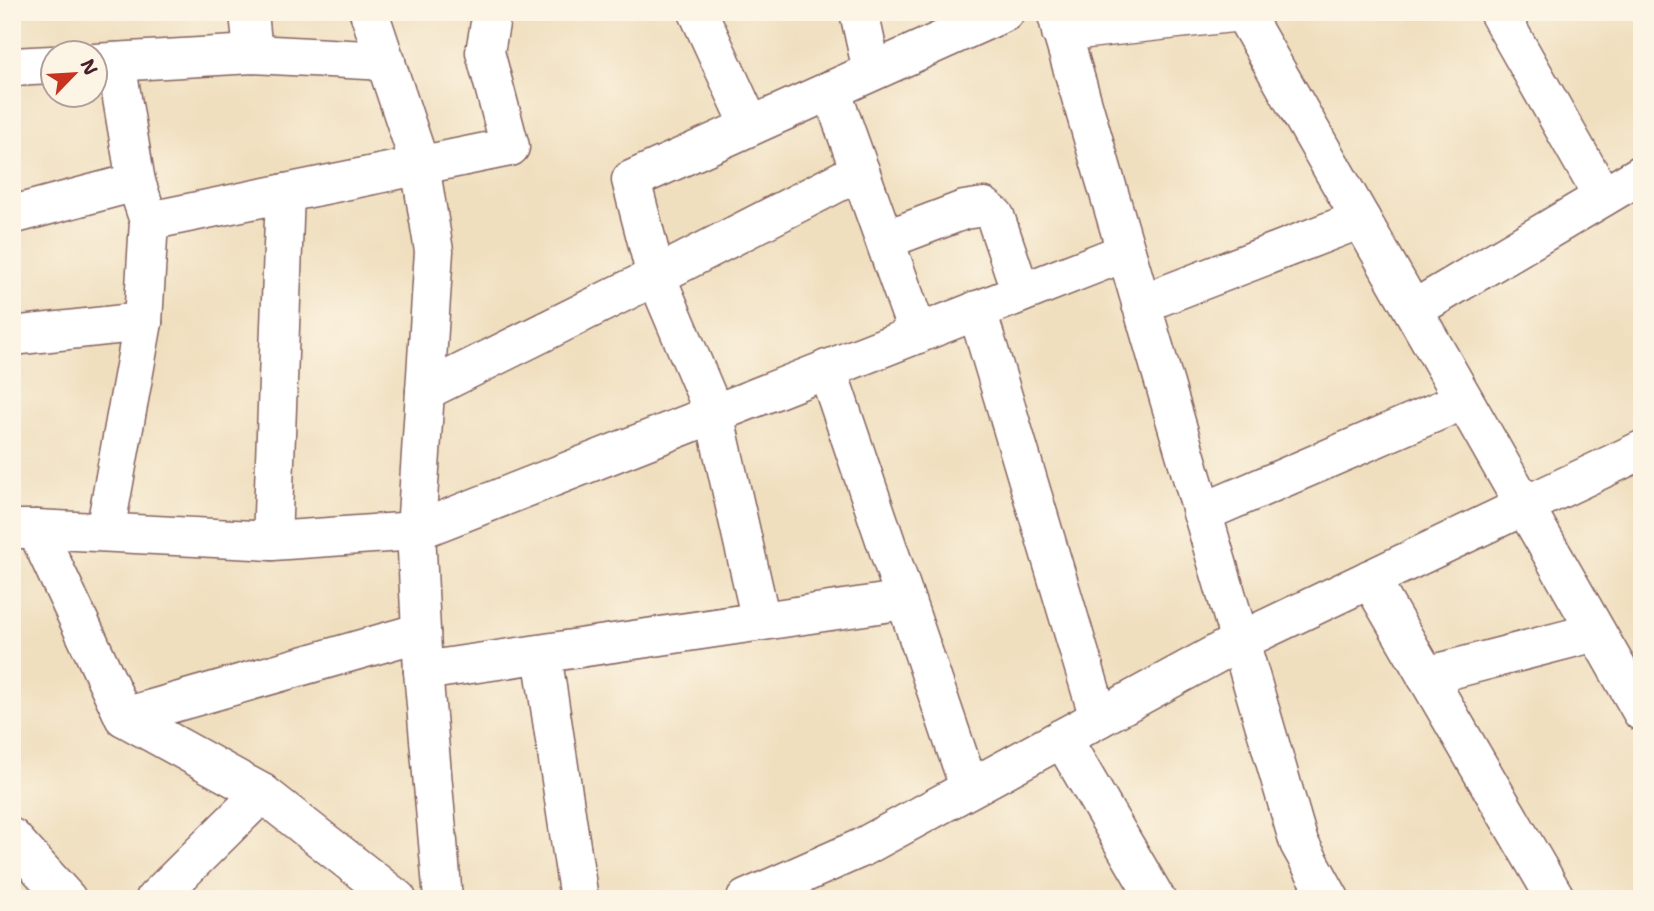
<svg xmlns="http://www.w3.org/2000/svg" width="1654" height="911" font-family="'Shantell Sans',sans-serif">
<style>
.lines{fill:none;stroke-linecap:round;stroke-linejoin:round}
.minor-casing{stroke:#84625f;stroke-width:41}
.minor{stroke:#fff;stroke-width:38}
</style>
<rect width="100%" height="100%" fill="#fcf5e5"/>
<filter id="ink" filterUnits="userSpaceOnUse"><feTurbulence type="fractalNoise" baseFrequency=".0143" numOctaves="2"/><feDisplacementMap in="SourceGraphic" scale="14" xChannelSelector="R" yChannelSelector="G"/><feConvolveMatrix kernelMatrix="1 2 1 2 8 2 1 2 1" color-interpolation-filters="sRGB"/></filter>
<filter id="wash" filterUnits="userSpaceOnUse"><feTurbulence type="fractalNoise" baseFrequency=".00686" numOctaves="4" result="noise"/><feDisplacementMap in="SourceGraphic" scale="28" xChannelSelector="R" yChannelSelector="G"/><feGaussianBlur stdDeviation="1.57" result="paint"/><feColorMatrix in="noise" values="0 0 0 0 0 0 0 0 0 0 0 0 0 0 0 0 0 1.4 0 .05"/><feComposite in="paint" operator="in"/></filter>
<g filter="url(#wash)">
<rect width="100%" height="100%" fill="#f0dfbf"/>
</g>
<g filter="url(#ink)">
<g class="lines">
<g class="minor-casing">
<g id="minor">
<path d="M249,12L253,54"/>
<path d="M369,12L420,165L434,251L416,531L423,671L443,899"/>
<path d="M698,12L750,125"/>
<path d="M859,12L872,71"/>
<path d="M1056,12L1299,843L1330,899"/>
<path d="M1243,12L1642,712"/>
<path d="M1498,12L1603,197"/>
<path d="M1061,32L1241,12"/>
<path d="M94,63L253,54L386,61"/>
<path d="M12,67L52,65"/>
<path d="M831,90L918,334"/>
<path d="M12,215L136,182"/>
<path d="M149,221L510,147L485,52L492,12"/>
<path d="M885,240L964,210L984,207L995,216L1021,293"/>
<path d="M1141,304L1361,219"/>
<path d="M977,310L1099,718"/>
<path d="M1413,310L1642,174"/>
<path d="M12,336L143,322"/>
<path d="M827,369L969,787"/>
<path d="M425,391L656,276L860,171"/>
<path d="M1202,513L1464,400"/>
<path d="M12,529H36L272,541L416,531L1126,252"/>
<path d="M36,529L124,717L262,793L397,899"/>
<path d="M105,532L143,322L149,221L136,182L116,62"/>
<path d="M272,541L285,193"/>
<path d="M1370,579L1556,899"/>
<path d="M761,621L714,413L656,276L631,180L1005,12"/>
<path d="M542,654L579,899"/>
<path d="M423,671L905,600"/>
<path d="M1426,676L1596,632"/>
<path d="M124,717L421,632"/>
<path d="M1062,738L1156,899"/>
<path d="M12,838L67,899"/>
<path d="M155,899L262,793"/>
<path d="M746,899L861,848L1240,641L1642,450"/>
</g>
</g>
<use href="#minor" class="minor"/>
</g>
</g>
<rect width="1654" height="911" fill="none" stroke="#fcf5e5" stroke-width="42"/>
<g transform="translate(74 74) rotate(65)"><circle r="33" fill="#fcf5e5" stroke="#b59f9b" stroke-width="2"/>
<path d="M0-5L12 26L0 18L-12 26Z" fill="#c8321e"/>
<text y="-10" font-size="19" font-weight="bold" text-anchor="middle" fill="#4a1f2b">N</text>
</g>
</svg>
